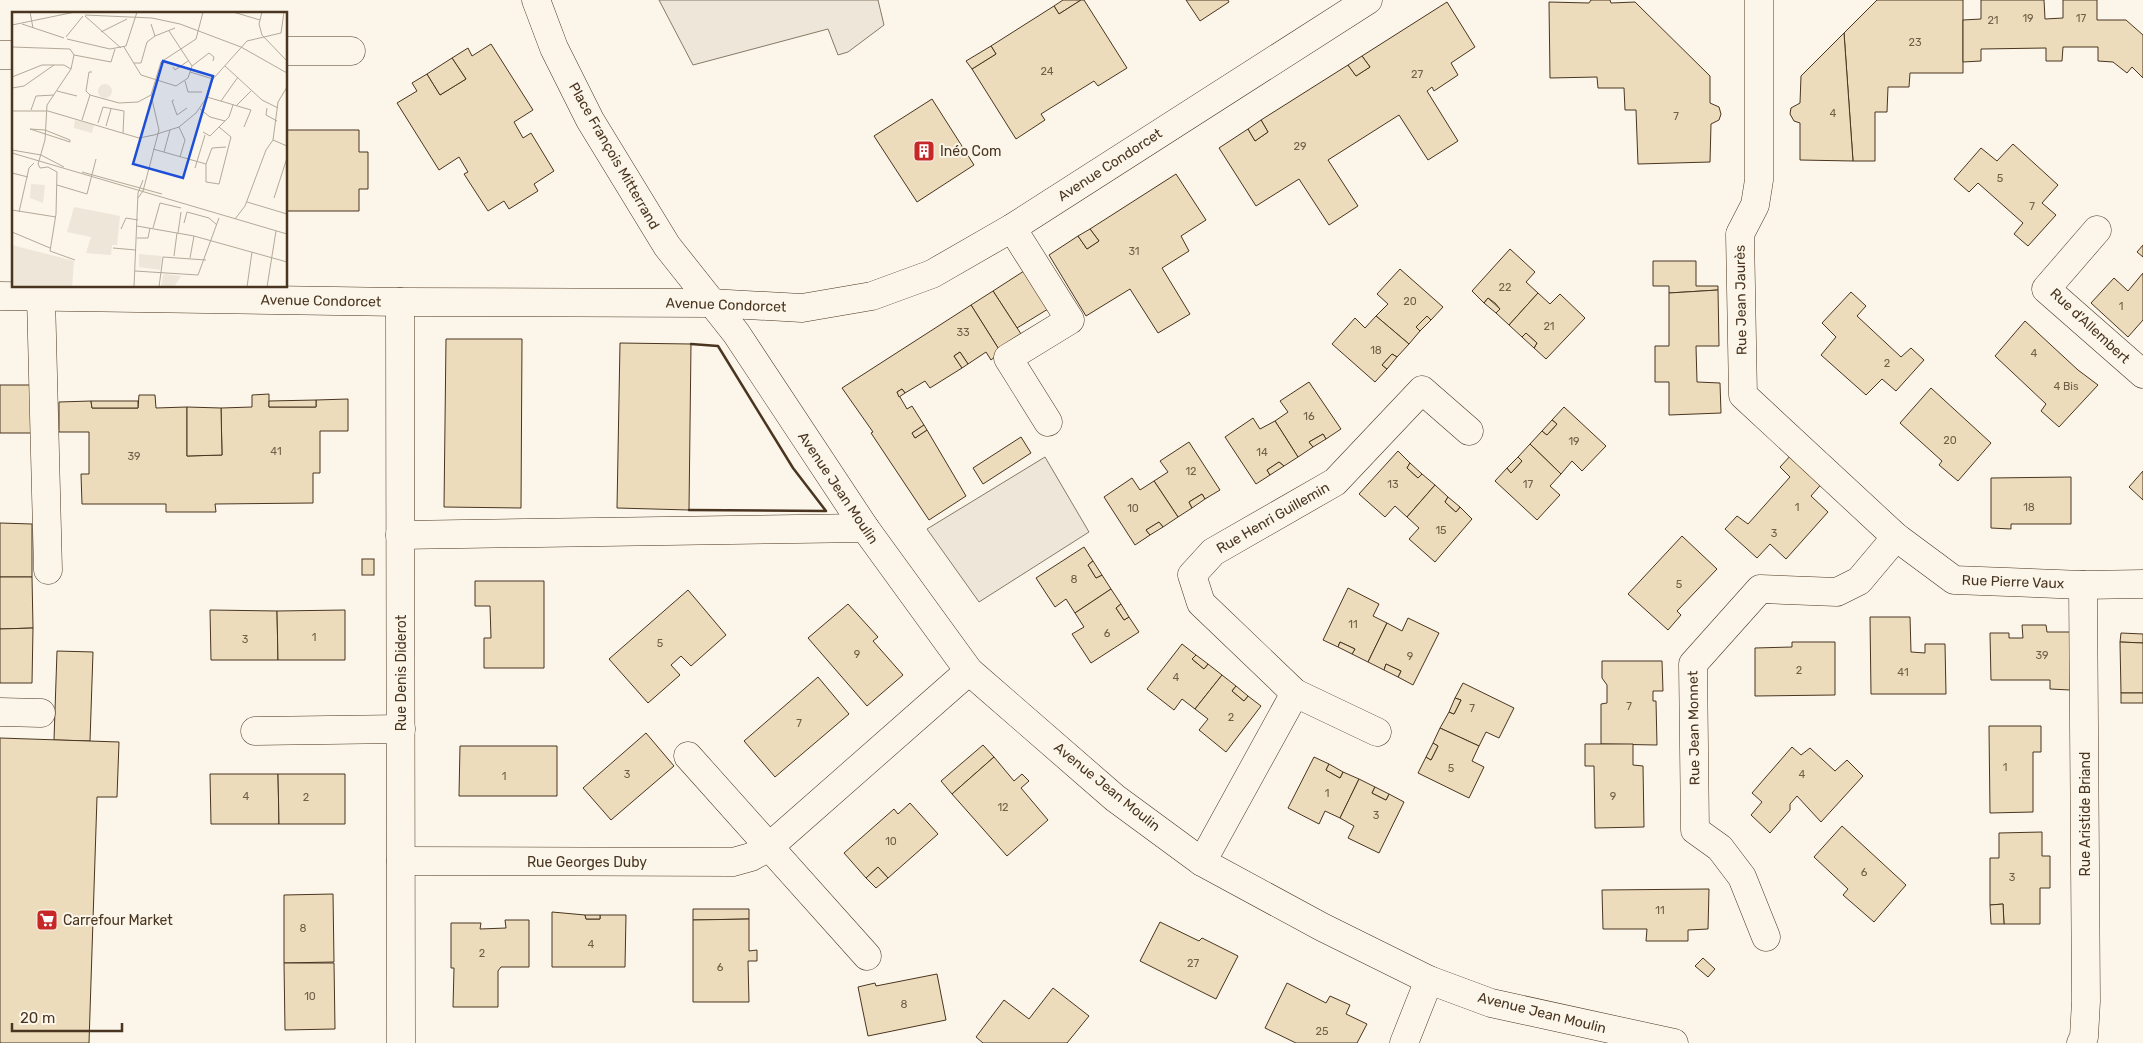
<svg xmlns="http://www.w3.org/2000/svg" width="2143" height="1043" font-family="Rubik,sans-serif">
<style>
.green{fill:#ede6d9;stroke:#887966}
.building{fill:#ecdcbc;stroke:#4a3520}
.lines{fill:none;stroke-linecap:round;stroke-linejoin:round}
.minor-casing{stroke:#4a3520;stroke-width:29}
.minor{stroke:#fbf6e9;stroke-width:28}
.wall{stroke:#4a3520;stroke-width:2.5}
.labels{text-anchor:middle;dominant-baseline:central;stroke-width:4;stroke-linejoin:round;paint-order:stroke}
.number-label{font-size:11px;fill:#725f47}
.poi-label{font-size:14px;fill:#4a3520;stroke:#fbf6e9;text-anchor:start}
.street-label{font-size:14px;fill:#4a3520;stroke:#fbf6e9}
.inset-road{fill:none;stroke:#b4a999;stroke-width:1}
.view{fill:#1d4ed8;fill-opacity:0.15;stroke:#1d4ed8;stroke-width:2.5}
.inset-edge{fill:none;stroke:#4a3520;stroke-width:2.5}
</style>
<rect width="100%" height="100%" fill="#fbf6e9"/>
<g class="green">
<path d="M659,0H878L884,25L848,52L838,55L828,29L693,65Z"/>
<path d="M1045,457L1089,532L979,602L927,529Z"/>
</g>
<g class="building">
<path d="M1063,0H1081L1059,14L1054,6Z"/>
<path d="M1081,0H1084L1127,68L1098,86L1094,81L1041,114L1045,120L1016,139L972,69L996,54L991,46L1054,6L1059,14Z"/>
<path d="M1186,0H1228L1229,2L1200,21Z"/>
<path d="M1591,0H1610L1611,3L1635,2L1710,76V103L1719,107L1721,114L1719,120L1711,124L1710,162L1638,164L1636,110H1625L1624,88H1598L1597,77L1550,78L1549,2L1589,3Z"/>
<path d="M1877,0H1963V73H1910L1909,87H1888L1887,112H1875V161H1853L1844,33Z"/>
<path d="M1981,0H2044L2045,19L2063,18V0H2097V20H2126L2143,35V78L2132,67L2127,73L2113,62L2098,61V47H2063L2062,61H2046V48L1981,49V61L1963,62V20L1981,19Z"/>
<path d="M1447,2L1475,47L1451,63L1458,75L1434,91L1432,87L1427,91L1458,141L1428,160L1399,115L1328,160L1358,206L1329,225L1299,179L1256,206L1219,148L1248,129L1255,141L1268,132L1261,120L1348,65L1356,76L1370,67L1362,56Z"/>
<path d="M1844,33L1853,161L1800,160V123L1794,121L1790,114L1791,108L1800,103L1801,76Z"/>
<path d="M491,44L533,110L514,122L523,138L531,133L554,171L534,184L538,191L509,209L504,201L488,211L464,174L468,172L459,157L439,170L397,103L417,91L412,83L427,74L440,95L466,79L452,58L468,48L472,56Z"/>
<path d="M991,46L996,54L972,69L966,61Z"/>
<path d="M1362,56L1370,67L1356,76L1348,65Z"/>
<path d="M452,58L466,79L440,95L427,74Z"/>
<path d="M932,99L974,165L917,202L874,136Z"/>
<path d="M1261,120L1268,132L1255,141L1248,129Z"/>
<path d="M286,130H359V152H368V189H359V211H286Z"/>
<path d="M2013,144L2058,185L2042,203L2056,215L2028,246L2014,234L2023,223L1978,183L1969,192L1954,179L1981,148L1997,161Z"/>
<path d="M1176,174L1206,220L1181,236L1189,251L1162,268L1190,314L1158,333L1130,289L1086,316L1049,255L1078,236L1087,249L1099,241L1090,229Z"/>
<path d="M1090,229L1099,241L1087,249L1078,236Z"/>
<path d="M2143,245V257L2137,252Z"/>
<path d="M1510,249L1535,272L1526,282L1538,293L1509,325L1496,313L1500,309L1495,303L1488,298L1484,303L1472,291Z"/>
<path d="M1653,261H1696V286H1718V290L1669,293V286H1653Z"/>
<path d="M1400,269L1443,307L1431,320L1427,316L1416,327L1420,331L1409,344L1376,316L1388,304L1377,294Z"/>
<path d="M1024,271L1048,309L1017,328L993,291Z"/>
<path d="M2143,273V320L2128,337L2091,303L2114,278L2128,291Z"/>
<path d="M1718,290L1719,346H1696L1697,382L1720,383L1721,413L1669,415V382H1655V346H1669V293Z"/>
<path d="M993,291L1023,337L1000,351L971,305Z"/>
<path d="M1851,292L1866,306L1857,316L1901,357L1911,348L1924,360L1896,391L1882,379L1866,395L1821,355L1836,337L1822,323Z"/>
<path d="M1538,293L1550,304L1560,294L1585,318L1546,359L1534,348L1537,343L1529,336L1526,333L1522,337L1509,325Z"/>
<path d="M1488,298L1500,309L1496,313L1484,303Z"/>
<path d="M971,305L1000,351L995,354L996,356L991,360L986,352L968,364L960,352L954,356L962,368L930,388L925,381L905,393L902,389L897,392L907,409L912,406L924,425L912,433L915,438L927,430L966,496L929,520L871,433L873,432L842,388Z"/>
<path d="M1376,316L1409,344L1397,357L1392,354L1382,365L1387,369L1375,382L1332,344L1355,318L1365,328Z"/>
<path d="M1427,316L1431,320L1420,331L1416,327Z"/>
<path d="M2025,321L2078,370L2098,385L2059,427L2041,411L2046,404L1995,356Z"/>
<path d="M1526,333L1537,343L1534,348L1522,337Z"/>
<path d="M446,339H522L521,508L444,507Z"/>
<path d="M620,343L691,344L689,510L617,508Z"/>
<path d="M960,352L968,364L962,368L954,356Z"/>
<path d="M1392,354L1397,357L1387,369L1382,365Z"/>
<path d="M1309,382L1341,429L1326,439L1323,434L1309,442L1313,447L1298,457L1275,421L1288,412L1280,401Z"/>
<path d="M0,385H32L31,433H0Z"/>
<path d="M1931,388L1991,443L1958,481L1939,465L1942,461L1900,423Z"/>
<path d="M902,389L905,393L899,397L897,392Z"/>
<path d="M269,394V407H316V400L348,399V431H320V473H313V503L215,504L216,512H166V504H82L81,474H89V432H59V402L91,401L92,408H138L139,395H155L156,408L187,407V456L222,455L221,408L252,407V395Z"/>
<path d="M316,400V407H269V401Z"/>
<path d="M91,401H138V408H92Z"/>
<path d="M187,407L221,408L222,455L187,456Z"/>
<path d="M1564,407L1606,446L1582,471L1572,461L1561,474L1530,444L1542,431L1547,435L1557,424L1552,420Z"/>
<path d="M1253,418L1260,429L1275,421L1298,457L1284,466L1279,462L1267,470L1270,475L1256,484L1225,437Z"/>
<path d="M1552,420L1557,424L1547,435L1542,431Z"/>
<path d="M924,425L927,430L915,438L912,433Z"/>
<path d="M1323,434L1326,439L1313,447L1309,442Z"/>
<path d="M1021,437L1031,453L983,484L973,468Z"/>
<path d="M1189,442L1220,490L1205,499L1202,494L1189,502L1192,508L1178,517L1154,481L1168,472L1160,461Z"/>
<path d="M1530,444L1561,474L1550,486L1560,495L1537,520L1495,481L1507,468L1511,473L1522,461L1518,457Z"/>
<path d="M1398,451L1410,463L1407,468L1418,478L1422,474L1435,485L1407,517L1395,506L1385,517L1359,494Z"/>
<path d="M1793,453L1824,481L1811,496L1828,512L1786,559L1770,544L1757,558L1725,529L1737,516L1748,524L1790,477L1780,467Z"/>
<path d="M1518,457L1522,461L1511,473L1507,468Z"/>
<path d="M1279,462L1284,466L1270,475L1267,470Z"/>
<path d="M1410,463L1422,474L1418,478L1407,468Z"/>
<path d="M2143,471V500L2129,487Z"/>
<path d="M2071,477V524H2011V529L1991,528V478Z"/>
<path d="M1132,478L1140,490L1154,481L1178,517L1163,527L1159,522L1146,530L1150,535L1135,545L1104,497Z"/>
<path d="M1435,485L1448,497L1445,502L1456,512L1460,507L1472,519L1435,562L1409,539L1419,528L1407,517Z"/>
<path d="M1202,494L1205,499L1192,508L1189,502Z"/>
<path d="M1448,497L1460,507L1456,512L1445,502Z"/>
<path d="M1159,522L1163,527L1150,535L1146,530Z"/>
<path d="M0,523L32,524V577H0Z"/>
<path d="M1682,536L1717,569L1677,611L1681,615L1668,630L1628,594Z"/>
<path d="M1084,547L1093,561L1088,565L1096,578L1102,575L1111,589L1075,613L1066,599L1055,607L1036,578Z"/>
<rect x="362" y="559" width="12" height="16"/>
<path d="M1093,561L1102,575L1096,578L1088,565Z"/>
<path d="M0,577H32L33,628L0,629Z"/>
<path d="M475,581H544V668H484V638H491L490,606H475Z"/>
<path d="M1348,588L1379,604L1373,616L1387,623L1368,662L1352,654L1355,649L1340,642L1338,647L1323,640Z"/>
<path d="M1111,589L1121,604L1116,608L1124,620L1129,617L1139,632L1091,663L1072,634L1084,627L1075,613Z"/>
<path d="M688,590L726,635L691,666L681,656L671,665L680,675L648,703L609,659Z"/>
<path d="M848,604L878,637L873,641L903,675L867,706L808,638Z"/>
<path d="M1121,604L1129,617L1124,620L1116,608Z"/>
<path d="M210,610L277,611L278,660H211Z"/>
<path d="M345,610V660H278L277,611Z"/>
<path d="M1870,617H1910L1911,652L1925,653V644H1945L1946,694H1871Z"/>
<path d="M1408,618L1439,633L1413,685L1398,677L1401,671L1386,664L1384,670L1368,662L1387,623L1402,631Z"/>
<path d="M2022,625H2046L2047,632H2070V690L2050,689V680H1991L1990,633H2009V638H2023Z"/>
<path d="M33,628L32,683H0V629Z"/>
<path d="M2121,633L2143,634V643L2120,642Z"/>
<path d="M1340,642L1355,649L1352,654L1338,647Z"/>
<path d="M1792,642H1835V695L1755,696V648L1792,647Z"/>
<path d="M2120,642L2143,643V693H2121Z"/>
<path d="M1182,644L1196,655L1192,659L1204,669L1208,664L1222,675L1195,709L1182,699L1174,710L1147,689Z"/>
<path d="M57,651L93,652L90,741L54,740Z"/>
<path d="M1196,655L1208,664L1204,669L1192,659Z"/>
<path d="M1602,661H1662L1663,691H1653V701H1656L1657,745L1601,744V704L1607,703V685L1602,678Z"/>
<path d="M1386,664L1401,671L1398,677L1384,670Z"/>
<path d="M1222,675L1236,686L1232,691L1244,701L1248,696L1261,706L1226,752L1199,730L1208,719L1195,709Z"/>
<path d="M818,677L849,714L775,777L744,741Z"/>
<path d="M1463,683L1514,708L1499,738L1486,732L1479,746L1440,728L1449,712L1454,714L1461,700L1455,698Z"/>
<path d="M1236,686L1248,696L1244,701L1232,691Z"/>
<rect x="2121" y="693" width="22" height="10"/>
<path d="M1455,698L1461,700L1454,714L1449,712Z"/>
<path d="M1989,726H2041V752H2033V812L1990,813Z"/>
<path d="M1440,728L1479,746L1472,761L1484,767L1469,798L1418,773L1426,757L1431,760L1438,746L1433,743Z"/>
<path d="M646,733L674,766L611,820L583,788Z"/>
<path d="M0,738L119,742L117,797H97L89,1043H0Z"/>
<path d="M1433,743L1438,746L1431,760L1426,757Z"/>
<path d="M1585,744H1633V765L1643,766L1644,827L1595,828L1594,766H1585Z"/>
<path d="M983,745L994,757L952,794L941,781Z"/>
<path d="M460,746H557V796H459Z"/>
<path d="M1792,747L1801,755L1810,748L1835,771L1847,760L1863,776L1821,822L1797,796L1790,804V810L1770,833L1751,815L1762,802L1752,793Z"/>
<path d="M994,757L1014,781L1022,774L1029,781L1021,788L1048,820L1007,856L952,794Z"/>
<path d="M1314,757L1329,764L1326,770L1340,778L1343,772L1359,779L1340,818L1325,811L1319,824L1288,808Z"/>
<path d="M1329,764L1343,772L1340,778L1326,770Z"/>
<path d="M210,774H278L279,824H211Z"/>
<path d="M278,774H345V824H279Z"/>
<path d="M1359,779L1375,787L1372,793L1386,800L1389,794L1404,802L1379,853L1348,838L1354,826L1340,818Z"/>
<path d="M1375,787L1389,794L1386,800L1372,793Z"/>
<path d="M910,803L938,834L888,878L878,867L866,878L844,853L894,809L898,814Z"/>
<path d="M1842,826L1906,885L1874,922L1843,895L1848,889L1814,857Z"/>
<path d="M2042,832V856H2050V888H2040V924H2004L2003,904L1990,905V858H1999V833Z"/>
<path d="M878,867L888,878L876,888L866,878Z"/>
<path d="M1709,889L1708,929L1688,930V941H1646L1647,929H1603L1602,890Z"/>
<path d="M333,894L334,962L284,963V895Z"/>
<path d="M2003,904L2004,924H1991L1990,905Z"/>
<path d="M693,909H749V919L693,920Z"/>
<path d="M552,912L585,915L586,919H600V915H626L625,967H552Z"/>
<path d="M585,915H600V919H586Z"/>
<path d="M749,919V951L757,950V961H748L749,1002H693V920Z"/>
<path d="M505,920H529V967H501L498,971V1007H453L454,968H451V923H481L480,929L506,928Z"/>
<path d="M1160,922L1199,941L1202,938L1238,956L1216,999L1140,961Z"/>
<path d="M1703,958L1715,969L1708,977L1695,966Z"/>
<path d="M284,963H334L335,1029L285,1030Z"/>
<path d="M937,974L946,1020L868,1036L858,987L875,983L876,986Z"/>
<path d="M1287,983L1326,1003L1330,996L1350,1005L1346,1014L1367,1024L1357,1043H1296L1265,1028Z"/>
<path d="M1053,988L1089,1016L1067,1043H983L976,1037L1004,1000L1029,1019Z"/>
</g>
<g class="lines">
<g class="minor-casing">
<g id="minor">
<path d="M536,0L554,48L590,120L667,246L736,333L865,528L969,671L1115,798L1202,862L1322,927L1429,980L1491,1003L1674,1043"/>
<path d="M1759,0V180L1755,205L1740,234L1743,395L1896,537L1954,580L2083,585L2143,584"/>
<path d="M286,51H351"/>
<path d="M0,55H14"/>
<path d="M1012,228L1070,320L1008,358L1048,422"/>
<path d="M2097,230L2046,289L2143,374"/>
<path d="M0,296L400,302L710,303L802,308L872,296L932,274L1012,228L1368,0"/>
<path d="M41,297L48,570"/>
<path d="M400,302L401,1043"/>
<path d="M400,535L865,528"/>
<path d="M0,712L41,713"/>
<path d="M255,731L401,729"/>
<path d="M1377,732L1295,693L1201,603L1192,575L1213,552L1335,482L1422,390L1469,431"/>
<path d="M688,756L867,956"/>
<path d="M401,861L733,862L751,857L769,847L969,671"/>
<path d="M1202,862L1295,693"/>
<path d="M1766,937L1742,877L1720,848L1695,830L1693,664L1760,589L1837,592L1859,581L1896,537"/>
<path d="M1404,1043L1429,980"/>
<path d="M2081,1043L2084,1037L2086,1001L2083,585"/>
</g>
</g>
<use href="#minor" class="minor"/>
<path class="wall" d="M689,510L826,511L793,468L718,346L691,344"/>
</g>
<defs>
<g id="building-square" transform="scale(1.125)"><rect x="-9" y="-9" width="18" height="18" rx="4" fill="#c62828" stroke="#fbf6e9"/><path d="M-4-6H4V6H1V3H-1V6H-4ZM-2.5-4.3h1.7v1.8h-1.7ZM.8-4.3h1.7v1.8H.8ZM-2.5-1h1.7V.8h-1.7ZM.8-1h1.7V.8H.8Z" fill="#fff"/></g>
<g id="supermarket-square" transform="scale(1.125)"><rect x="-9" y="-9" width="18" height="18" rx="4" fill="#c62828" stroke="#fbf6e9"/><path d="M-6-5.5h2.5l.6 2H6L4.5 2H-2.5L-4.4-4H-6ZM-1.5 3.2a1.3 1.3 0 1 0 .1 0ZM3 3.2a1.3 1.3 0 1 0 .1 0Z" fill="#fff"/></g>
</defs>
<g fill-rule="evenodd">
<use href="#building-square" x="924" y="151"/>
<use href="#supermarket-square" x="47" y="920"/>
</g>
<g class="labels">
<g class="number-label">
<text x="2028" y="18">19</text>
<text x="2081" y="18">17</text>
<text x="1993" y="20">21</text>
<text x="1915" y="42">23</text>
<text x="1047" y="71">24</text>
<text x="1417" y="74">27</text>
<text x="1833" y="113">4</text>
<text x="1676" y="116">7</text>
<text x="1300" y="146">29</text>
<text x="2000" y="178">5</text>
<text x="2032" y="206">7</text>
<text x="1134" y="251">31</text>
<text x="1505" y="287">22</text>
<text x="1410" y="301">20</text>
<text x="2121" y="306">1</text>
<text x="1549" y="326">21</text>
<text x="963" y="332">33</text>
<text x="1376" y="350">18</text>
<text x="2034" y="353">4</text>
<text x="1887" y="363">2</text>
<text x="2066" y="386">4 Bis</text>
<text x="1309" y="416">16</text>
<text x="1950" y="440">20</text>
<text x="1574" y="441">19</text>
<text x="276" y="451">41</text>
<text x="1262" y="452">14</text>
<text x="134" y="456">39</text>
<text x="1191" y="471">12</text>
<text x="1393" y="484">13</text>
<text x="1528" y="484">17</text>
<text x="1797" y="507">1</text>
<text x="2029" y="507">18</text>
<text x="1133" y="508">10</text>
<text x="1441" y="530">15</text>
<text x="1774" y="533">3</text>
<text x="1074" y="579">8</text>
<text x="1679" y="584">5</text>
<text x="1353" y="624">11</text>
<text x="1107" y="633">6</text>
<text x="314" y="637">1</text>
<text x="245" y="639">3</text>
<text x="660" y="643">5</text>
<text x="857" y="654">9</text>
<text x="2042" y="655">39</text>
<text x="1410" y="656">9</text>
<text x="1799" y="670">2</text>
<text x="1903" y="672">41</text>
<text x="1176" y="677">4</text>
<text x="1629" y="706">7</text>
<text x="1472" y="708">7</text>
<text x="1231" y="717">2</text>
<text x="799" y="723">7</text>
<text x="2005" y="767">1</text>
<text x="1451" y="768">5</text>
<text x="627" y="774">3</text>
<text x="1802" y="774">4</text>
<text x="504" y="776">1</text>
<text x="1327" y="793">1</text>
<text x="246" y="796">4</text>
<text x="1613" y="796">9</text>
<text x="306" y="797">2</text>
<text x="1003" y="807">12</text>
<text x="1376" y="815">3</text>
<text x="891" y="841">10</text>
<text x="1864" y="872">6</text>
<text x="2012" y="877">3</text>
<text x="1660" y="910">11</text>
<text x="303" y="928">8</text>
<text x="591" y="944">4</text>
<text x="482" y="953">2</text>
<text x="1193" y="963">27</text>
<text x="720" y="967">6</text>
<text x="310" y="996">10</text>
<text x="904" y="1004">8</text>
<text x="1322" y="1031">25</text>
</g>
<g class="poi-label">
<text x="940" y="151">Inéo Com</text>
<text x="63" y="920">Carrefour Market</text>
</g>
<g class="street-label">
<text transform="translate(614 156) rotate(60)">Place François Mitterrand</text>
<text transform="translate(1110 165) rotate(-33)">Avenue Condorcet</text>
<text transform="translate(1741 300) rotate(-91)">Rue Jean Jaurès</text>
<text transform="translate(321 301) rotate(1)">Avenue Condorcet</text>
<text transform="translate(726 305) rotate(2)">Avenue Condorcet</text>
<text transform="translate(2090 326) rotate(43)">Rue d'Allembert</text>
<text transform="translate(838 488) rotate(56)">Avenue Jean Moulin</text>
<text transform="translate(1273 518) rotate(-30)">Rue Henri Guillemin</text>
<text transform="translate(2013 582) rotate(2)">Rue Pierre Vaux</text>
<text transform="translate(401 673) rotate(-90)">Rue Denis Diderot</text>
<text transform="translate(1694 728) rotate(-91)">Rue Jean Monnet</text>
<text transform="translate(1107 787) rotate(39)">Avenue Jean Moulin</text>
<text transform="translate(2085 814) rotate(-90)">Rue Aristide Briand</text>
<text x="587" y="862">Rue Georges Duby</text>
<text transform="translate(1542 1013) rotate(14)">Avenue Jean Moulin</text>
</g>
</g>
<g transform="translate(12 12)">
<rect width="275" height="275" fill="#fbf6e9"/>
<path d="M86 79a7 7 0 1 1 14 0a7 7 0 1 1-14 0ZM63,108L82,113L80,121L62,116ZM19,172L33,173L31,191L18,186ZM62,195L108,204L105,233H100L99,243L74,241L79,225L55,220ZM0,233L62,249L60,275H0ZM127,242L150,244L148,258L127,255ZM151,263L154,262L169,264L162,275H149Z" fill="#ede6d9"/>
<path class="inset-road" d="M18,0L21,16M221,0L248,8M250,0L247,12L250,23L275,49M73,3L140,6L168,12L229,35L275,61M73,4L109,36M10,12L52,26M139,12L143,24L163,16M0,13L63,0M89,20L115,7M269,21L272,0M54,25L71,4M55,27L98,37L114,34L125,0M0,35L58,37L62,43L59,57M112,35L129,63L164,74L176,66L180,54L157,19M62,43L99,50L103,37M122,51H129L135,30L143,24M180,54L197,41L202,45L201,49M213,54L250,88L266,96M161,55L163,58L176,49M178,60L201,67M0,65L30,53H52L59,57L35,93L33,128L26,152M173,69L176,80H190M0,76L12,74L42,53M45,79L65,84M78,83L107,91L126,90L139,83M78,83L74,79L77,60H80M195,85L239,98L232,115M162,88L160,89L165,103L175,96M209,89L226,65M224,94L239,79M255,96L254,103L265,109M188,97L198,105L213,109M19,98L24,84L42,83M0,99H36L127,126L142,123L167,115L184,101L195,85L201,67L235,29L269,21M70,108L78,83M86,111L91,95L112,99L111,121M94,114L99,97M167,115L173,128L168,145M207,115L219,125L207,172L194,170V152L200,136L214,135M18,117L33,118L58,128V130ZM191,120L198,124L217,105L221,93M261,128L275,134M141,137L194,152M0,138L29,143L52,155M152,140L158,118M0,141L275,222M26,152L28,156L36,155L45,160L44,202L38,239L63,248M183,156L193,123M70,160L150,182M0,161L16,165M45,173L75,182L84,147M126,186L131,179L147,118L139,83L149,50L184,27L191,0M262,186L275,146M235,190L275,202M0,198L44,205M7,200L17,156L22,151M223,207L233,194L254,138L261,128L266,90L275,75M172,211L175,200L197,206L205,213M125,214L182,224L275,250M141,216L148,191L169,196M109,217L114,206L126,208M0,220L38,236M166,221L169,200M125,226H136L138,216M101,236L124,238M162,244L165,221M178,246L182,224M123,259L186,263L207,206M122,275L126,181L131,168M147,275L151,245L194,248M235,275L240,240M255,275L264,219"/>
<path class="view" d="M151,49L201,64L171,166L121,152Z"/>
<rect width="275" height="275" class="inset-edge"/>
</g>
<path d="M12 1023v8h110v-8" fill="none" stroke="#4a3520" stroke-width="2.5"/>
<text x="20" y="1023" font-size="15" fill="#4a3520" stroke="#fbf6e9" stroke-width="4" paint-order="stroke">20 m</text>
</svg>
